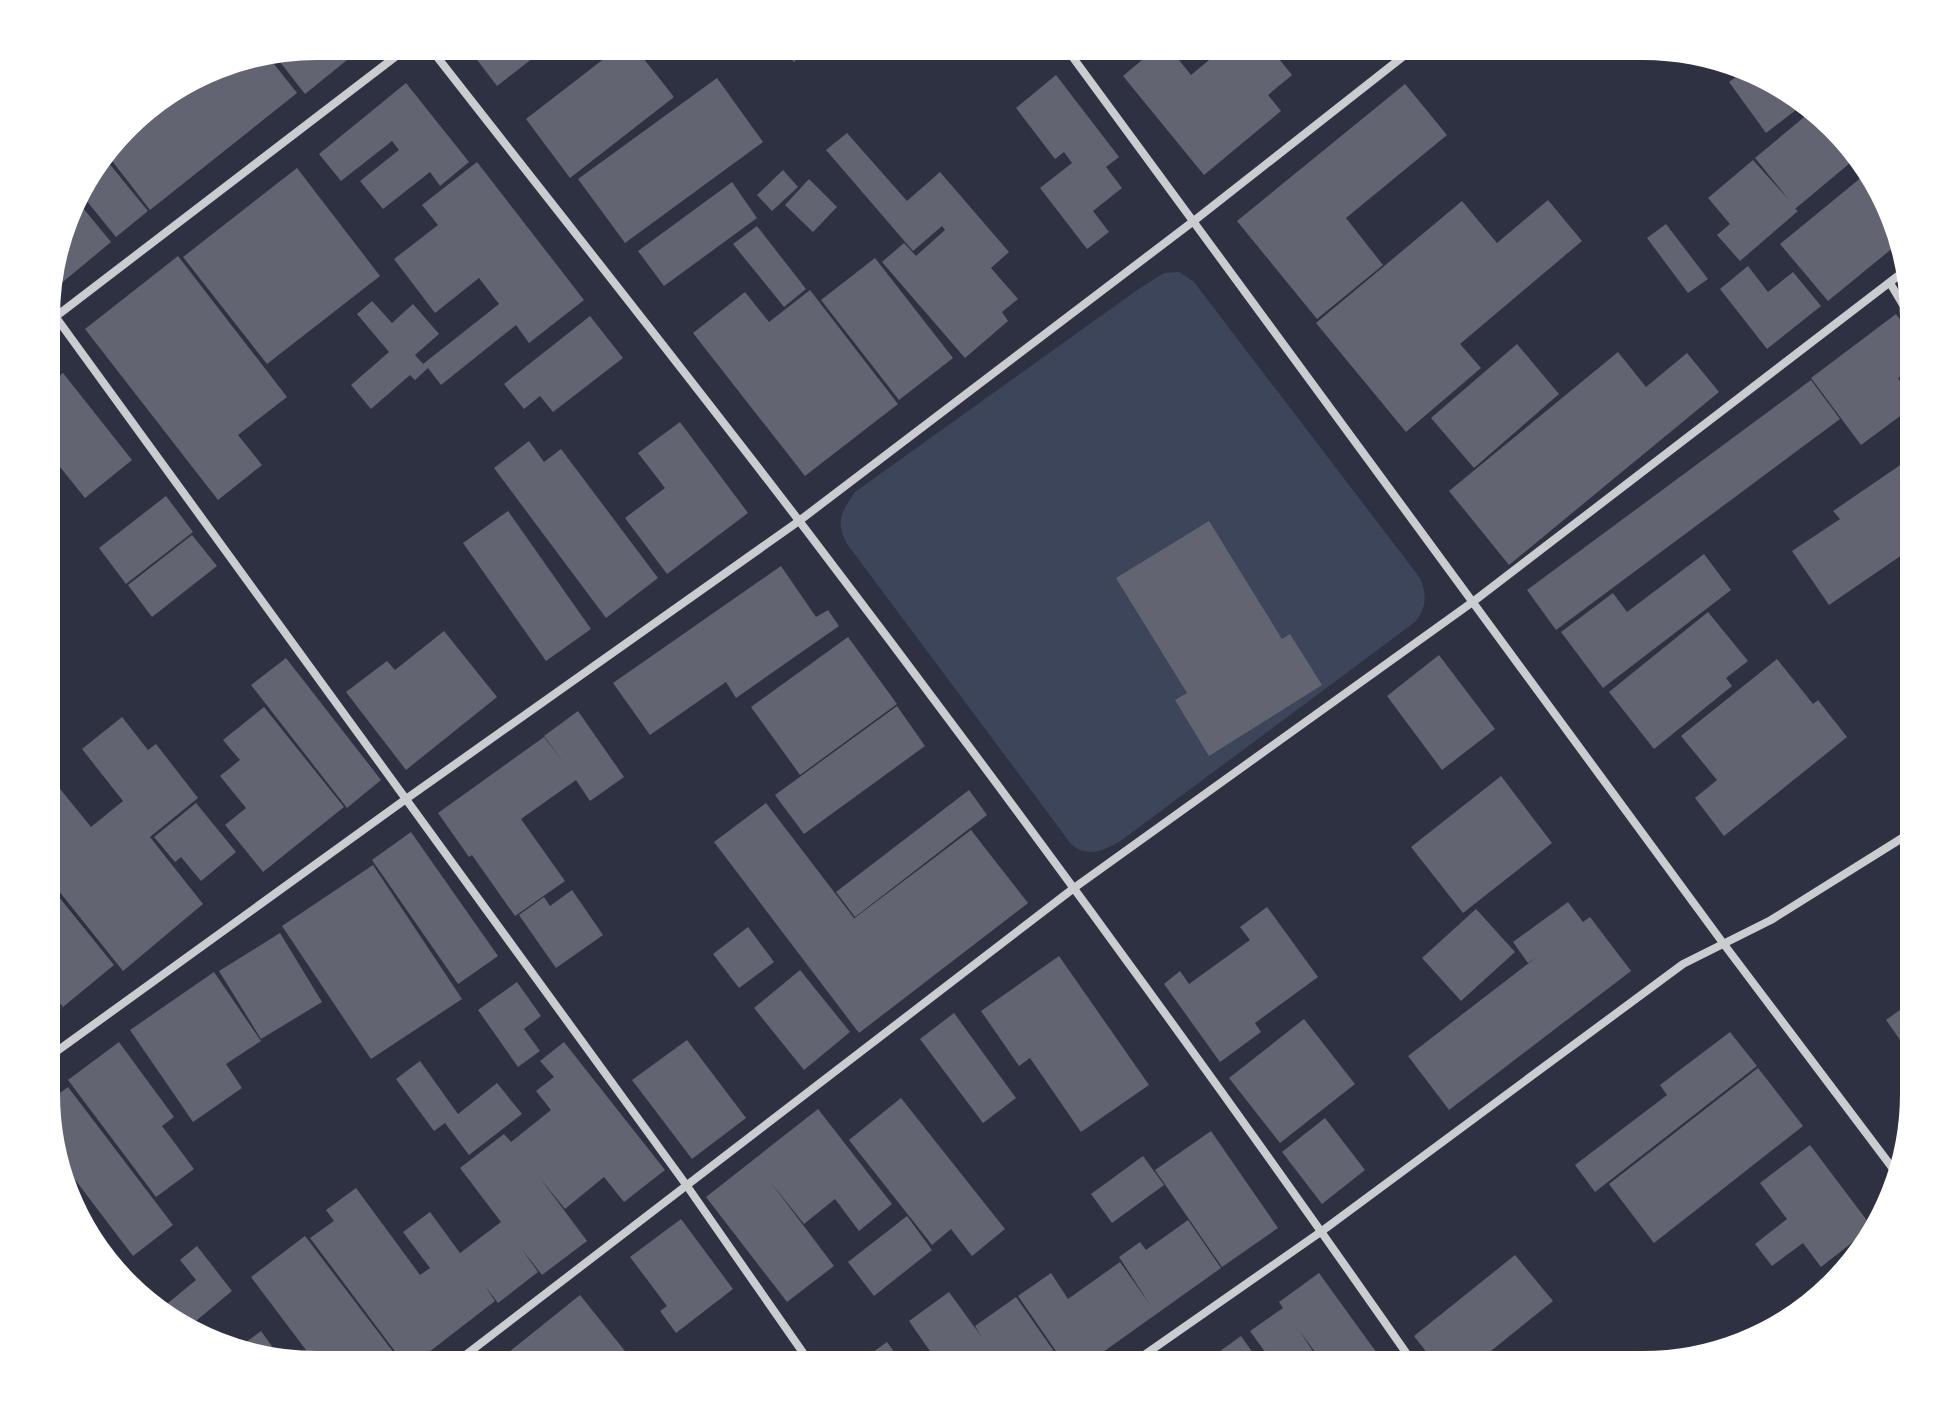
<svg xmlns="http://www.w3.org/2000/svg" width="1960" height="1411" font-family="Overpass,sans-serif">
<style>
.green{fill:#3c4559}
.building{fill:#626471}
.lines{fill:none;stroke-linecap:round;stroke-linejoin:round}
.minor{stroke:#caccd0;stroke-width:8}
.rim{fill:none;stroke:#fff;stroke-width:4}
</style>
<rect width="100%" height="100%" fill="#2d3142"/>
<path class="green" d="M1179,272L1194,282L1420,578C1427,594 1427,608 1415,622L1122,840C1105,850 1088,859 1071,844L847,544C835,520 841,513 855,492L1140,288L1164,273Z"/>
<g class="building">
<path d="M317,44H367L305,94L273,53Z"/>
<path d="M465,44H551L497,86Z"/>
<path d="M623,44H632L674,97L570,178L526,119Z"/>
<path d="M777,44H812L794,62Z"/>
<path d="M1161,44H1166L1191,75L1227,45L1234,54L1246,44H1267L1292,75L1268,95L1281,111L1204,175L1123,76Z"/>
<path d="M266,54L297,93L150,210L106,153L159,108L154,101L185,82L187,85L213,65Z"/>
<path d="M1748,68L1791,91L1809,100L1766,133L1729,82Z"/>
<path d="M1056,75L1119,157L1106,167L1122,188L1093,211L1109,232L1087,249L1040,188L1072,163L1064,152L1055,159L1016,108Z"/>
<path d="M717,78L763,142L625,243L578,179Z"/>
<path d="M406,83L469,162L440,186L430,172L383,209L360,181L399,150L392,141L341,181L319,154Z"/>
<path d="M1405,84L1447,135L1346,218L1383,265L1317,319L1237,221Z"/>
<path d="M1815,108L1856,158L1795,209L1798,211L1740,261L1717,235L1730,224L1708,198L1753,160L1790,201L1755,158Z"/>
<path d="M847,133L907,201L940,172L1009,252L991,268L1018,299L1002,312L1008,321L965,358L882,262L904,243L916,256L945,230L942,226L913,251L826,150Z"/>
<path d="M103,156L148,211L116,237L77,189Z"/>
<path d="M477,162L584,300L529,343L516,325L441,385L428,368L415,380L410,375L371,409L351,385L389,352L357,314L372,301L392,323L413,304L439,334L415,355L423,364L499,304L479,278L435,313L394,259L438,225L422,205Z"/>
<path d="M297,168L380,276L267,364L183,257Z"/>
<path d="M783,170L798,187L772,211L757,195Z"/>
<path d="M1868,172L1888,196L1900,242L1828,301L1780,244Z"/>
<path d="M809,179L837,207L813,232L785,205Z"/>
<path d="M732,182L757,218L664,286L638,251Z"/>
<path d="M73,196L111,242L58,286L49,274Z"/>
<path d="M1548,200L1582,241L1460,344L1481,368L1406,432L1316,323L1462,201L1497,243Z"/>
<path d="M1666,224L1708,279L1688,293L1647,238Z"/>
<path d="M757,226L806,289L784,307L733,244Z"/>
<path d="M178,256L287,397L238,435L262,465L218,500L85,329Z"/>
<path d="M875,258L953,358L899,400L821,300Z"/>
<path d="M1748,266L1768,292L1793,272L1821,306L1767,349L1720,289Z"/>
<path d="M810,290L898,404L805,476L693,333L745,292L769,322Z"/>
<path d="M1896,314L1915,339V365L1898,378L1915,405L1861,445L1811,378Z"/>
<path d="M590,316L623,358L553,412L540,396L524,409L504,384Z"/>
<path d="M1517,344L1559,394L1474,468L1431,418Z"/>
<path d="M1618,352L1646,387L1687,353L1719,392L1509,565L1449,491Z"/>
<path d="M63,373L132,460L85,498L56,462L46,471V386Z"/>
<path d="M1811,380L1840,419L1556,630L1527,590Z"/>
<path d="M680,422L748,513L667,574L625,518L665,488L638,453Z"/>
<path d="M529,441L544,462L561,449L658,578L606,618L494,468Z"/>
<path d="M1915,455V546L1829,605L1792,551L1840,519L1833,511Z"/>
<path d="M166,496L193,532L126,584L99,548Z"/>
<path d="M508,511L591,629L546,661L463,543Z"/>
<path d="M1209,521L1282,639L1290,634L1322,685L1209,756L1175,700L1187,693L1116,578Z"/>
<path d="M192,535L217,566L152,617L128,585Z"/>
<path d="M1915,553V576L1905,559Z"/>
<path d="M1704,554L1731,590L1603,688L1561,632L1613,593L1627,612Z"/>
<path d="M781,566L816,617L828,610L839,626L736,698L726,682L650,735L613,683Z"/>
<path d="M1708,612L1748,661L1726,678L1732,686L1654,749L1609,692Z"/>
<path d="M444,631L497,697L406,770L346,692L387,661L395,670Z"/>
<path d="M848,637L897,704L800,775L751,707Z"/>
<path d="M1439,655L1495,729L1442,770L1387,696Z"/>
<path d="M286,658L381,780L347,808L251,685Z"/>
<path d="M1777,659L1813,704L1818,700L1847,737L1724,836L1695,798L1717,780L1681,736Z"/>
<path d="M1915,696V725L1903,704Z"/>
<path d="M897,706L925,746L804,834L775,795Z"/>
<path d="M264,707L344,807L263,872L225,825L246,808L220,776L240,760L223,740Z"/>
<path d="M578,711L624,777L590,801L576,780L521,819L565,881L515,916L472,855L469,857L438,813L544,737L564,763L544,736Z"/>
<path d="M122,717L148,750L156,744L198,798L150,837L203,904L123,971L46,875V843L55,836L46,824V783L52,779L91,827L123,801L82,749Z"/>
<path d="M1501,776L1552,843L1463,913L1411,847Z"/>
<path d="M969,790L987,815L855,917L836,892Z"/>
<path d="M196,803L236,852L201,881L181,857L175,862L154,837Z"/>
<path d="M766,803L854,918L852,920L971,830L1028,903L859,1033L714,842Z"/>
<path d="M411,832L498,956L458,984L372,860Z"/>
<path d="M373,865L462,999L371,1059L282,926Z"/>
<path d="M46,881L114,965L63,1007L46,987Z"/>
<path d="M572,890L603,935L556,968L519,915L544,897L550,906Z"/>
<path d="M1568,902L1583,922L1590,917L1631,971L1449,1110L1408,1056L1538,956L1528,963L1513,942Z"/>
<path d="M1267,907L1318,977L1255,1023L1261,1032L1220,1062L1164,984L1180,971L1189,984L1250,940L1240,927Z"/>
<path d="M1476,909L1515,952L1461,1001L1422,958Z"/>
<path d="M748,927L774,962L739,988L713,954Z"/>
<path d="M280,933L322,1002L261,1039L219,971Z"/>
<path d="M1059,956L1149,1085L1081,1132L1030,1058L1019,1066L981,1011Z"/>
<path d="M800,970L850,1032L804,1070L754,1008Z"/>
<path d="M214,972L261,1041L226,1064L242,1088L193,1122L130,1030Z"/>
<path d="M517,982L541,1016L524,1029L540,1051L518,1067L478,1010Z"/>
<path d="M46,990L61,1008L46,1021Z"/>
<path d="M1915,999V1061L1886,1020Z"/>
<path d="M954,1013L1016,1098L983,1123L920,1039Z"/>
<path d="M1304,1019L1355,1084L1280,1143L1229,1078Z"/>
<path d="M1730,1032L1757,1066L1595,1192L1575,1165L1667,1095L1660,1085Z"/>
<path d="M687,1040L746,1118L692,1159L632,1080Z"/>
<path d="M119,1042L174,1117L162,1126L194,1169L156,1197L68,1080Z"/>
<path d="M564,1042L665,1170L624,1202L604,1177L565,1209L540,1178L587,1241L542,1275L521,1248L538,1272L498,1303L485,1286L495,1301L411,1366H406L310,1238L334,1221L326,1210L356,1188L420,1275L430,1268L403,1232L430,1212L460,1253L501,1222L460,1168L504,1134L511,1142L551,1110L536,1091L554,1077L540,1061Z"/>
<path d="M420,1061L458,1114L497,1083L522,1114L469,1155L445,1123L434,1131L396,1079Z"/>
<path d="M1758,1068L1803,1126L1654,1243L1609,1184Z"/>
<path d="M68,1087L173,1225L133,1256L54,1152L46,1129V1103Z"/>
<path d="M901,1098L1005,1229L972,1256L951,1229L932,1245L849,1140Z"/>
<path d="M818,1109L892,1204L859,1231L835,1199L804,1224L769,1180L834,1266L787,1302L706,1197Z"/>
<path d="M1325,1118L1365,1170L1322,1204L1282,1152Z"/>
<path d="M1211,1131L1278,1228L1222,1267L1155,1170Z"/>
<path d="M1810,1145L1872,1227L1821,1267L1803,1243L1772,1266L1755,1244L1787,1219L1760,1183Z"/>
<path d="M1143,1156L1164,1185L1112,1223L1091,1194Z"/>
<path d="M907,1216L932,1250L874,1296L848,1262Z"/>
<path d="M681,1219L733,1289L676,1333L660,1311L667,1306L630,1257Z"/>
<path d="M1188,1220L1221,1268L1082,1367H1067L1018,1296L1051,1273L1068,1299L1120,1262L1151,1306L1119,1257L1140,1242L1146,1250Z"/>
<path d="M305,1236L404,1366H318L251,1277Z"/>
<path d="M197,1246L232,1291L185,1330L156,1313L196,1280L180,1260Z"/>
<path d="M1515,1255L1553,1301L1471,1367H1438L1414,1336Z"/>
<path d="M1319,1273L1387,1367H1326L1299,1330L1314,1353L1295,1367H1276L1250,1331L1283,1308L1279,1302Z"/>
<path d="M949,1292L981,1336L975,1326L1016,1297L1065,1367H941L909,1321Z"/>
<path d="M580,1295L625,1351L606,1367H513L504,1356Z"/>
<path d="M261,1331L284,1363L234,1351Z"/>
<path d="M1241,1336L1263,1367H1214L1209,1359Z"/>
<path d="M887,1342L905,1367H852Z"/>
</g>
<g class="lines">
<g class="minor">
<path d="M427,44C551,203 677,361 800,522C1011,799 1217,1081 1416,1367"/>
<path d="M1063,44L1723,943L1900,1178"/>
<path d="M1890,283L1915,325"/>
<path d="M55,316L687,1186L813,1367"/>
<path d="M46,324L412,44"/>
<path d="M46,1059L406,799L799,521L1195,220L1419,44"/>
<path d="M450,1367L1074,888L1474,601L1907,269"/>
<path d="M1127,1367L1322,1231L1683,964L1771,920L1915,830"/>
</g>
</g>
<path d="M0 0H1960V1411H0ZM317 58H1643A259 259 0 0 1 1902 317V1094A259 259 0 0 1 1643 1353H317A259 259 0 0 1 58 1094V317A259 259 0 0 1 317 58Z" fill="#fff" fill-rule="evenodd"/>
<path class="rim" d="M317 58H1643A259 259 0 0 1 1902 317V1094A259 259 0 0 1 1643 1353H317A259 259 0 0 1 58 1094V317A259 259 0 0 1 317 58Z"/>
</svg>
